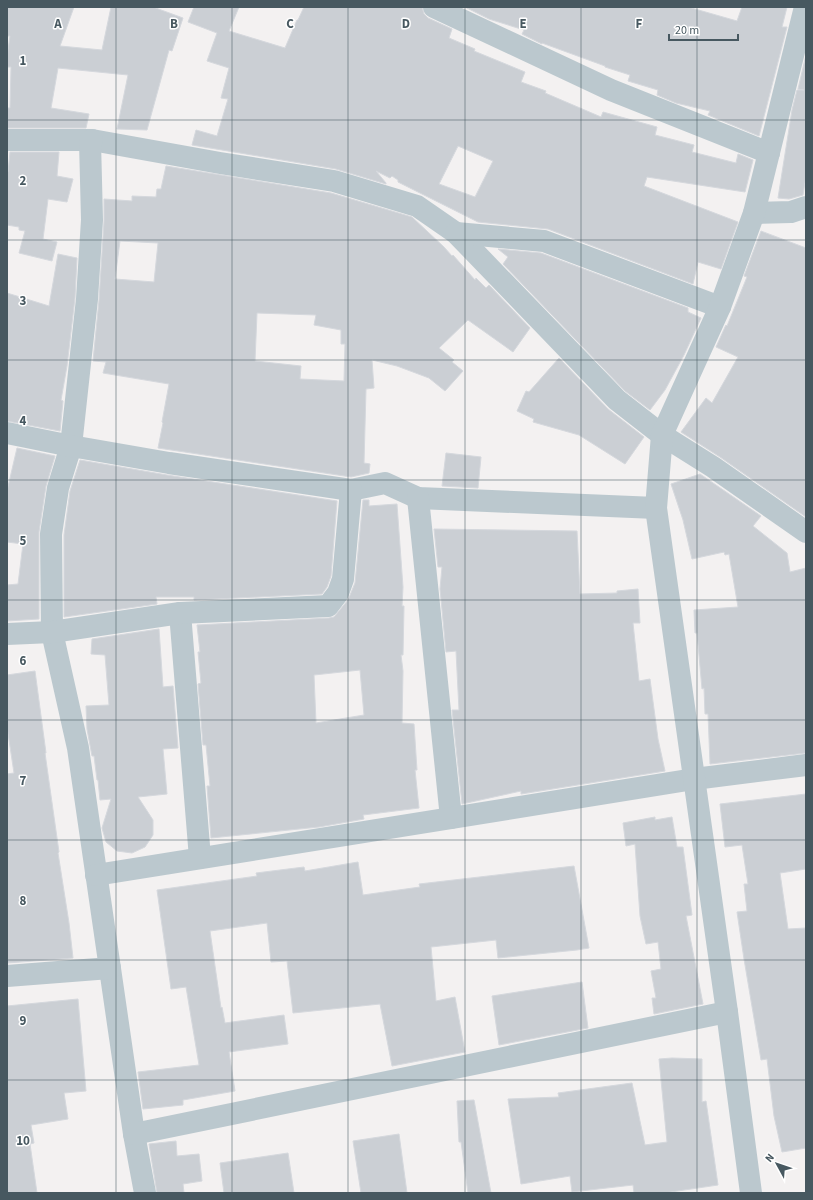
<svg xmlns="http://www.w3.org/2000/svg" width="813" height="1200" font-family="'Source Sans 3',sans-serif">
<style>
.building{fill:#cbcfd4;stroke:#d5d8dd;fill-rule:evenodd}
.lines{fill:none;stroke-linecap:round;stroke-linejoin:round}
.street{stroke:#bbc8ce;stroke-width:22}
.grid{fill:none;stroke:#475860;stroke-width:1;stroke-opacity:0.55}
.grid-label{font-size:13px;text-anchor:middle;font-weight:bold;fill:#475860;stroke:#fff;stroke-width:3;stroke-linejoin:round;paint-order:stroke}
</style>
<rect width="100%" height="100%" fill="#f3f1f1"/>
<g class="building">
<path d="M7,7H74L60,46L102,50L111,7H153L183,18L172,51L169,50L147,130L117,129L128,75L58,68L51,108L89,114L86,128H7V108H10L11,67H7V57L10,36H7Z"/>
<path d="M194,7H239L229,31L285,48L297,20H298L304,7H422L424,14L428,18L452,29L449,38L475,49L474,51L525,72L521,82L546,91L545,93L601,117L603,112L657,127L655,135L694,145L692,152L736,163L738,154L753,160L745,192L647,177L644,186L738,222L721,269L698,262L693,284L548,229L478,222L398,182V180L392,176L390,178L376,171L386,183V184L336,169L192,145L196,130L217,136L228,99L221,98L229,68L207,61L217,33L188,22ZM458,146L493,161L475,197L439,184Z"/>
<path d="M465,7H688L737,21L742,7H787L782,27H787L759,136L708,115L710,111L676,103L657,95L658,90L628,81L630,75L605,67V66L542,43V44L522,34L524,30L489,19Z"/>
<path d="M806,55V176L803,195L789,199L778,198L792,110L797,90H804L798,89Z"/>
<path d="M10,152H59L57,176L73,179L67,202L48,199L43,239L57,242L52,261L19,253L25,231L19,230V227L7,225V172H8Z"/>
<path d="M166,166L331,193L412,217L444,247L452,256L453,255L475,280L476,278L486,288L489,285L530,328L513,352L468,320L439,348L454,360L452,362L463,371L445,391L429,378L397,366L372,360L374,388L366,389L364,463L370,464L369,473L351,477L158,448L163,423L162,422L169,384L103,373L106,362L93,361L99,300L104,221V199L132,201V196L156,197L157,189H161ZM120,241L158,243L154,282L115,279ZM257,313L316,315L314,325L341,330V344H345L344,381L300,379L301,366L255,361Z"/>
<path d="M761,231L806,248V517L720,457L681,432L706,398L712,403L738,357L716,347L725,327L726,325L727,326L747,277L744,276Z"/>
<path d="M498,249L541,253L688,308V312L701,318L684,355L665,390L650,410L625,391L503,264L508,257Z"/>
<path d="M58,254L77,258L75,298L67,366L61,400L63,401L60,431L7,421V293L49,306Z"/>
<path d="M559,358L608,409L644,437L625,464L579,435L533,422L534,419L517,411L526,391L529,392Z"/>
<path d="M17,448L55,456L46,486L39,532V619L7,621V585L18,584L23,544L7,542V491Z"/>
<path d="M446,453L481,457L478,488L442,486Z"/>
<path d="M80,460L167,475L337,501L331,576L327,587L322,594L194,600V597H156L157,604L64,617V535L70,491Z"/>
<path d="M700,474L761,516L753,526L787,553L790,572L806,568V753L710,764L708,714H705L704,688L702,689L697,633H695L694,610L738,607L729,554L725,555L724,552L692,559L683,520L671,484Z"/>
<path d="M363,500H369V506L397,504L403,587L402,606H404L403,655H401L403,671L402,723L414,724L417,770H415L419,808L363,815L364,819L319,827L211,838L207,786H210L206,745H203L198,684L201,683L198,652H200L197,625L329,618L334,617L348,600L355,583ZM360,670L364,715L316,723L314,675Z"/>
<path d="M434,529L577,531L580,594L617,593V591L638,589L640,623H633L639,681L650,679L658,739L665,771L521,794V791L462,804L452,710H459L456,651L446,652L440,589L442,567H438Z"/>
<path d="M159,629L163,687L173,686L178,748L163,749L167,794L138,797L153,820V835L145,847L132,853L117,851L106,842L102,828L111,799L100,800L98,780H97L94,756H92L87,729L86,706L109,705L105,655L91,654L92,639Z"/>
<path d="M35,671L46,753H45L59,852L58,853L69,923L73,958L7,963V774L14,773L7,727V675Z"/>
<path d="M806,794V869L780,873L788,929L806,928V1148L782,1152L774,1116L767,1059L761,1060L744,959L737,912L747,911L744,884H748L742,845L725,847L720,804Z"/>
<path d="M655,817V820L672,817L677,847H683L692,915L686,916L703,1004L654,1014L652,998H656L651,971L661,969L658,942L646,944L640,916L635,844L626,846L623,823Z"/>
<path d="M358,862L363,895L420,887L419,884L574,866L589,948L577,950L498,958L496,940L431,947L436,1001L455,997L465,1052L392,1066L380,1004L293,1013L287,961L271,962L267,923L210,931L221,1008L222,1007L225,1023L284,1015L288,1044L229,1052L235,1091L183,1100V1105L143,1109L138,1072L199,1065L186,987L171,989L157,890L257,876L256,873L304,867L305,871Z"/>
<path d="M582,982L588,1028L499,1045L492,996Z"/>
<path d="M78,999L86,1091L64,1093L68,1119L31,1125L34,1143L30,1144L37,1193H7V1006Z"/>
<path d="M672,1058L702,1059V1102L706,1101L718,1185L664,1193H634L633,1185L572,1192L570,1176L521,1184L508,1099L559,1097L558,1093L632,1083L645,1145L667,1142L659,1059Z"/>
<path d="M474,1100L491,1193H468L461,1142H459L457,1101Z"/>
<path d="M399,1134L407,1193H361L353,1141Z"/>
<path d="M176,1141L177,1156L199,1154L202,1181L183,1184L184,1193H157L149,1144Z"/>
<path d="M288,1153L294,1193H224L220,1163Z"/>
</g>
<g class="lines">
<g class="street">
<path d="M434,7L611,90L769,153"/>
<path d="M7,140H92L220,163L334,181L417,206L456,233L617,400L662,435L713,467L806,532"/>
<path d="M92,140L90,141L92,220L87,299L71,446L58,488L51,534L52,632L78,748L134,1134L145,1193"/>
<path d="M754,213L791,212L806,207"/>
<path d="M456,233L544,241L720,307"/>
<path d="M7,433L71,446L169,463L351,490L385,483L418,498L656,508"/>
<path d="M418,498L451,818"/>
<path d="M180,613L200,858"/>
<path d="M7,634L52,632L180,613L328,606L338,593L343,579L351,490"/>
<path d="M96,875L694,779L806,765"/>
<path d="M7,976L110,968"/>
<path d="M134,1134L727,1012"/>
<path d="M751,1193L727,1012L656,508L662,435L720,307L754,213L805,7"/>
</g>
</g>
<path class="grid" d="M116,7V1193M232,7V1193M348,7V1193M465,7V1193M581,7V1193M697,7V1193M7,120H806M7,240H806M7,360H806M7,480H806M7,600H806M7,720H806M7,840H806M7,960H806M7,1080H806"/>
<g class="grid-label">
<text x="58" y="28">A</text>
<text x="174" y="28">B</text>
<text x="290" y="28">C</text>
<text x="406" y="28">D</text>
<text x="523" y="28">E</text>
<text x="639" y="28">F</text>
<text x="23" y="65">1</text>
<text x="23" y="185">2</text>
<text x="23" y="305">3</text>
<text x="23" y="425">4</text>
<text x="23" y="545">5</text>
<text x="23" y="665">6</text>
<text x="23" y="785">7</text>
<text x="23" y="905">8</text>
<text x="23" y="1025">9</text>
<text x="23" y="1145">10</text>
</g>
<rect width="813" height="1200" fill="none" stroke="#475860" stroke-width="16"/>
<g transform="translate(777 1164) rotate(310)" stroke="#ffffff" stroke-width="3" paint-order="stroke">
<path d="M0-3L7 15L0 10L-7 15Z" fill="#475860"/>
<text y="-6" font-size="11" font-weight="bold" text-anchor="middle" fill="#475860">N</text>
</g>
<path d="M669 34v6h69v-6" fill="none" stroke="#475860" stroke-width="2"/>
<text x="675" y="34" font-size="12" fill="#475860" stroke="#ffffff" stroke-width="3" paint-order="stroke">20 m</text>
</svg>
